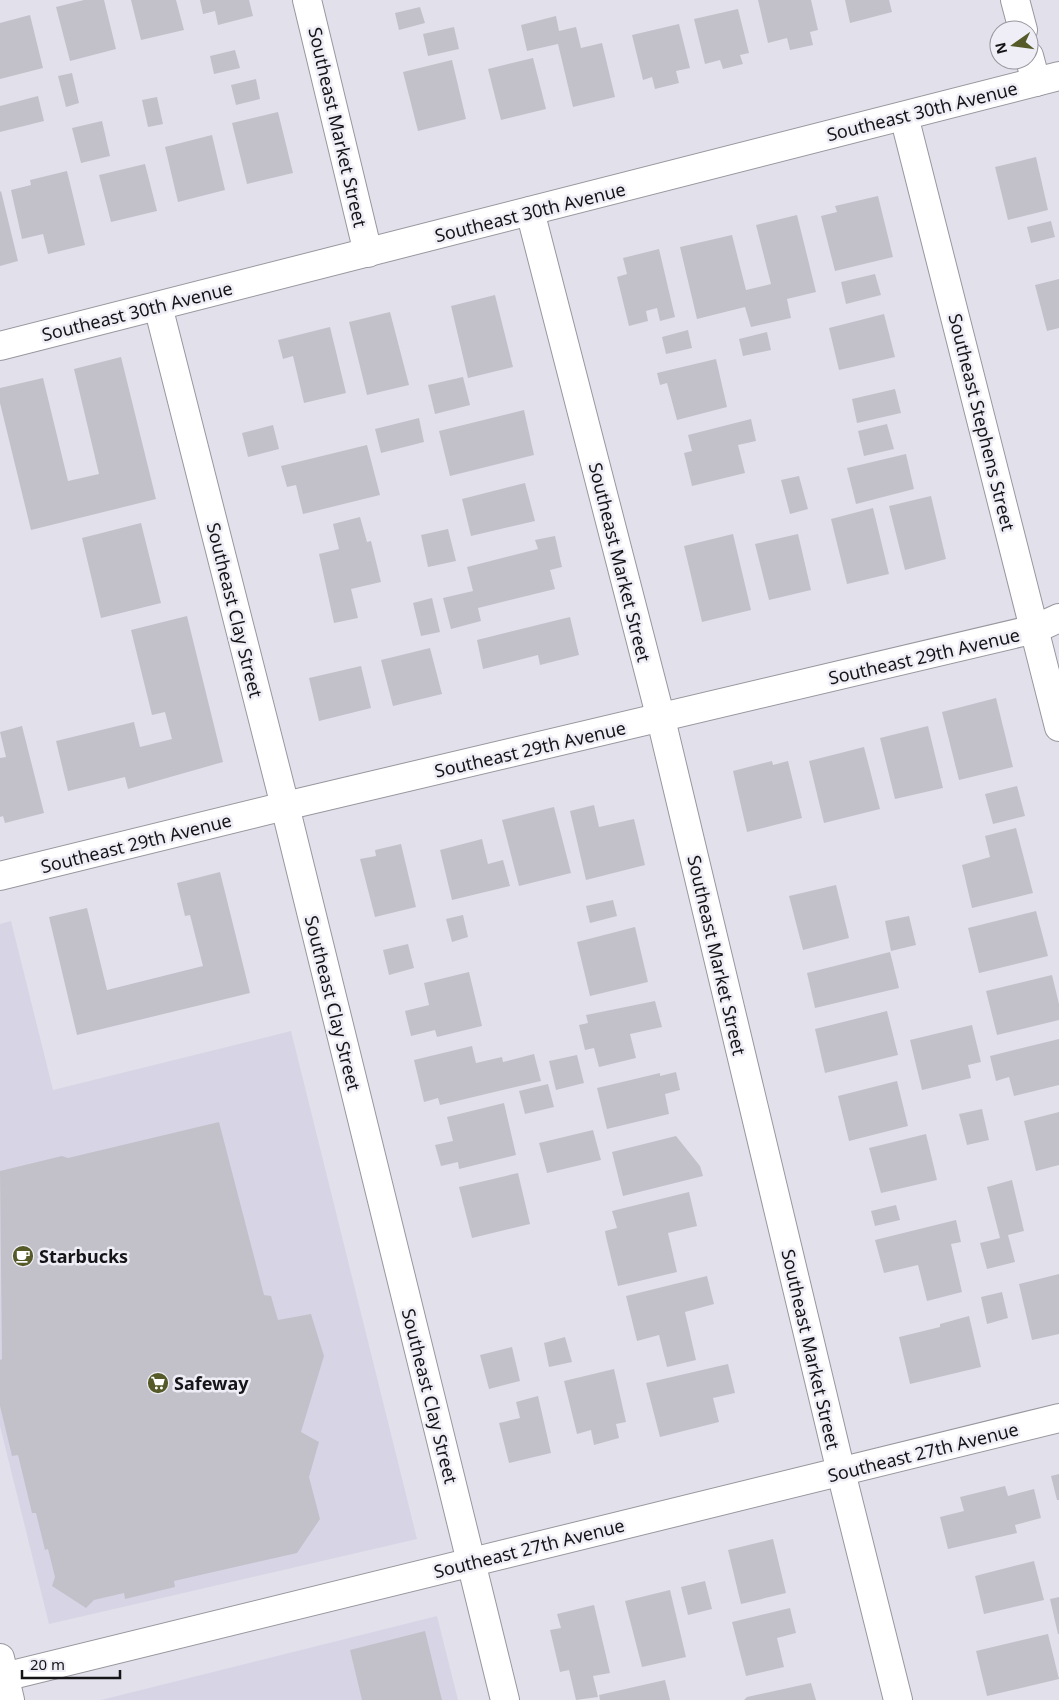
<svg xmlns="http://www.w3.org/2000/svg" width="1059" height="1700" font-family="'Noto Sans',sans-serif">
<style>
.built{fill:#d7d4e5}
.building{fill:#c2c1ca}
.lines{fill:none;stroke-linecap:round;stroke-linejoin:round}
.minor-casing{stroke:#98979f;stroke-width:30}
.secondary-casing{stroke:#98979f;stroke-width:30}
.minor{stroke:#fff;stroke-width:28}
.secondary{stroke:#fff;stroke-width:28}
.labels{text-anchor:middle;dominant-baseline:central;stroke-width:5;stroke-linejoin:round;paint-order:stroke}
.street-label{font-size:18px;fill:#151518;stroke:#efeef7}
.poi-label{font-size:18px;font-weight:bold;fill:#151518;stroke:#efeef7;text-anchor:start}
</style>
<rect width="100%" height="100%" fill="#e2e0ea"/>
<g class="built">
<path d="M11,921L53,1090L291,1031L417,1539L49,1624L0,1426V924Z"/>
<path d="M437,1616L458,1700H101Z"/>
</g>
<g class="building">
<path d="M84,0H104L116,49L70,61L56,7Z"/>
<path d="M131,0H176L184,30L141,40Z"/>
<path d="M200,0H249L253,16L218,25L215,11L203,14Z"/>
<path d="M758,0H811L818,30L810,32L813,45L790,50L787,38L768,43Z"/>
<path d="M845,0H889L892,12L850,23Z"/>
<path d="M420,7L425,23L399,30L395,13Z"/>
<path d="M738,9L749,53L740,55L743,64L723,69L720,60L705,64L694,19Z"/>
<path d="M30,15L43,68L0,79V23Z"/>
<path d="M556,16L559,31L576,27L581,48L602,43L615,97L573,107L558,44L527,51L521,25Z"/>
<path d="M679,24L690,68L676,71L679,83L655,89L652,77L643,80L632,35Z"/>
<path d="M454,27L459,49L428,56L423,34Z"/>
<path d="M235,50L240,68L214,74L210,56Z"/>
<path d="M533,58L546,109L501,120L488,69Z"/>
<path d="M452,60L466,119L418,131L403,72Z"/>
<path d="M72,73L79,103L66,107L58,76Z"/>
<path d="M256,79L260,99L236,105L231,85Z"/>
<path d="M38,96L44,121L0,132V106Z"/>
<path d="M157,97L163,124L148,127L142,100Z"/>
<path d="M278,112L293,173L247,184L232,123Z"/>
<path d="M102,121L110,156L81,163L72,128Z"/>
<path d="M212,135L225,190L178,202L165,147Z"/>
<path d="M1036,157L1048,210L1008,220L995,167Z"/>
<path d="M145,164L157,211L111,222L99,175Z"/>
<path d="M67,171L85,245L48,254L43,234L22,239L11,190L31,185L30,180Z"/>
<path d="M1,191L18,261L0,266V192Z"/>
<path d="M878,196L893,257L835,271L821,216L837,212L835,206Z"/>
<path d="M797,215L816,292L787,299L791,318L751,327L745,307L697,319L680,247L732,235L746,290L771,284L756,225Z"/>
<path d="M1051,221L1055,237L1031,243L1027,227Z"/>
<path d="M659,249L675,317L660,321L657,308L646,311L648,321L629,326L617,277L627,274L623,258Z"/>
<path d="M875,274L881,295L846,304L841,282Z"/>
<path d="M1059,279V328L1047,331L1035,285Z"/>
<path d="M495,295L513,367L468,378L451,306Z"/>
<path d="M390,312L409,385L367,395L349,322Z"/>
<path d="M884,314L895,357L839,370L829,328Z"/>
<path d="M330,327L346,393L304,403L293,356L283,359L278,340Z"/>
<path d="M688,330L692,348L666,354L662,337Z"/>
<path d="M767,332L771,350L743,356L739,339Z"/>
<path d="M121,357L156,499L31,530L0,403V388L43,378L68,481L99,474L74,369Z"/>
<path d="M716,359L727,407L677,420L667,383L660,385L657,373Z"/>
<path d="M463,377L470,405L435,414L428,385Z"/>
<path d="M895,389L901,413L857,423L852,399Z"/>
<path d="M524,410L534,455L450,476L439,431Z"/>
<path d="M419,418L424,442L381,453L375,429Z"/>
<path d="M751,419L756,441L738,445L745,473L692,486L684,453L692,451L688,435Z"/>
<path d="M887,424L894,449L864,456L858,431Z"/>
<path d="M273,425L279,449L248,457L242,433Z"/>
<path d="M367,445L380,495L303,514L296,485L287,487L281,466Z"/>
<path d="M906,454L914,489L856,504L847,468Z"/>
<path d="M799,476L808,509L790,514L781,480Z"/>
<path d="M525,483L535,521L471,536L462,499Z"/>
<path d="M931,496L946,559L905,570L889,506Z"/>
<path d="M873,508L889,574L847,584L831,519Z"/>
<path d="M360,517L367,542L371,541L381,582L351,589L358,618L334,623L319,554L339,549L333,524Z"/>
<path d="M141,523L161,603L101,618L82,538Z"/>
<path d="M448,529L456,561L428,567L421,535Z"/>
<path d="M733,534L751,610L702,622L684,546Z"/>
<path d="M798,534L811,590L769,600L755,544Z"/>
<path d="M555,536L562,567L550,570L555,589L478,608L481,621L451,629L443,598L473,591L467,567L538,549L535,540Z"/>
<path d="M432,598L440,632L421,636L413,603Z"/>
<path d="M187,616L223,762L128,789L125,777L68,791L56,741L134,722L140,747L172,739L165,712L152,715L131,630Z"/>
<path d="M570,617L579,655L540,665L538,655L483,669L477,640Z"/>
<path d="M430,648L442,694L393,706L381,660Z"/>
<path d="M361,666L371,708L319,721L309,678Z"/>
<path d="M996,698L1013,767L959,780L942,712Z"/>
<path d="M22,726L44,813L5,823L3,816L0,817V758L6,757L0,732Z"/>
<path d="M928,726L943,788L895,799L880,738Z"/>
<path d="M864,747L880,809L824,823L809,761Z"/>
<path d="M772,761L773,765L788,761L802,818L747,832L733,771Z"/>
<path d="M1017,786L1025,816L993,824L985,794Z"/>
<path d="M594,805L599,827L634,819L645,865L586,880L570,811Z"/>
<path d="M554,807L571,873L519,886L502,820Z"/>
<path d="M1016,828L1033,893L972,908L962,865L990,857L985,836Z"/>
<path d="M482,839L488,864L503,860L510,886L452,900L440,850Z"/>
<path d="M401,844L416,907L375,917L360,859L376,856L375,850Z"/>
<path d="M220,872L250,993L77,1035L49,917L87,908L107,990L203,966L190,915L185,916L177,883Z"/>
<path d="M836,885L849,938L803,950L789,896Z"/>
<path d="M613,900L617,916L590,923L586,906Z"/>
<path d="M1036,911L1048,956L979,973L968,928Z"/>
<path d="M463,915L468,937L452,942L446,919Z"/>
<path d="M909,916L916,945L891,951L885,921Z"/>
<path d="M635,927L648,982L590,996L577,942Z"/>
<path d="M408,944L414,968L389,975L383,950Z"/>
<path d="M890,952L899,988L815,1008L807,973Z"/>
<path d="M469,972L482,1026L437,1037L435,1030L411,1036L405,1011L429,1005L424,983Z"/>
<path d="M1052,975L1059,1004V1020L997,1035L986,991Z"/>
<path d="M655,1001L662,1027L630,1034L636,1058L599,1067L594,1048L585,1050L579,1025L588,1023L586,1015Z"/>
<path d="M887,1011L898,1055L825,1073L815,1029Z"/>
<path d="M972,1025L981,1062L968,1065L971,1078L922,1090L910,1040Z"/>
<path d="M1059,1039V1085L1014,1096L1009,1077L996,1081L990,1056Z"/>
<path d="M472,1046L476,1063L502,1057L503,1062L534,1054L541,1081L440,1105L438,1098L424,1102L414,1060Z"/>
<path d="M577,1055L584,1083L556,1090L549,1061Z"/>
<path d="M676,1072L680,1090L665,1094L669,1114L607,1129L597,1088L660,1073V1076Z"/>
<path d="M897,1081L908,1126L849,1141L838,1096Z"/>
<path d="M548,1084L554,1107L525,1114L519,1091Z"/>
<path d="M504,1103L516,1155L459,1169L458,1162L441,1166L435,1145L453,1141L447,1117Z"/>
<path d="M982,1109L989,1140L967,1145L959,1114Z"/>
<path d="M1059,1112V1165L1036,1171L1024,1121Z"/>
<path d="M219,1122L264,1295L271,1296L278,1320L311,1314L324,1356L301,1432L319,1442L309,1477L320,1519L297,1553L174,1581L175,1587L125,1599L124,1593L94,1600L86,1608L52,1586L55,1577L48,1549L45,1550L36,1513H32L18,1455L12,1456L0,1406V1360L2,1359L0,1171L62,1156L68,1158Z"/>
<path d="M593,1130L601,1160L547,1173L539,1143Z"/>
<path d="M926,1134L937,1180L881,1193L869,1148Z"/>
<path d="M676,1136L700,1166L703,1176L623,1196L612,1152Z"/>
<path d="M518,1173L530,1224L472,1238L459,1187Z"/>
<path d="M1012,1180L1024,1231L1008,1235L1015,1262L987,1269L980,1243L1000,1238L987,1187Z"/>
<path d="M689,1192L697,1226L668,1233L677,1272L618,1286L606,1237L605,1231L617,1228L612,1211Z"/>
<path d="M896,1205L900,1220L875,1226L871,1211Z"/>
<path d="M956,1220L961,1242L951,1244L962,1292L927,1301L918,1265L884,1273L875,1240Z"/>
<path d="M1059,1274V1334L1032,1340L1019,1284Z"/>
<path d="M707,1276L714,1304L685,1312L696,1360L667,1367L659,1335L637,1341L626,1296Z"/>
<path d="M1002,1292L1008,1318L987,1324L981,1297Z"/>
<path d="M969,1316L981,1367L910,1384L899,1337L940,1327V1324Z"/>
<path d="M565,1337L572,1362L549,1367L544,1343Z"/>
<path d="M512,1347L520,1381L489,1389L480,1355Z"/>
<path d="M728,1364L735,1393L713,1398L719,1422L660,1437L646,1383Z"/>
<path d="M614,1369L626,1422L616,1424L619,1438L594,1445L591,1430L577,1434L564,1381Z"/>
<path d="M538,1396L551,1453L509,1463L499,1423L520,1418L516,1402Z"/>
<path d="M1059,1474V1500H1057L1051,1476Z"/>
<path d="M1005,1486L1008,1496L1034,1489L1041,1518L1015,1525L1017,1533L948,1549L940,1517L964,1511L960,1497Z"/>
<path d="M773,1539L786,1593L741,1604L728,1550Z"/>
<path d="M1034,1561L1044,1600L984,1614L975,1576Z"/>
<path d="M705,1581L712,1609L688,1615L681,1587Z"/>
<path d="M670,1590L686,1657L642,1667L625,1601Z"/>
<path d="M1059,1597V1634H1058L1050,1599Z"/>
<path d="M594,1605L610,1673L593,1676L598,1697L576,1700L569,1670L560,1672L550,1630L561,1628L557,1614Z"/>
<path d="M790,1608L796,1633L777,1638L784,1667L746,1676L732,1622Z"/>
<path d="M425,1631L442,1700H362L350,1650Z"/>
<path d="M1048,1634L1059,1679L987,1696L976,1651Z"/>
<path d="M665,1680L670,1700H600L599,1695Z"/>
<path d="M811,1683L816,1700H744L747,1697Z"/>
</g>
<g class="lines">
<g class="minor-casing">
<g id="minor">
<path d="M307,0L368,253"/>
<path d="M1015,0L1023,30"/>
<path d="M1029,56L1036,82"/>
<path d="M904,116L1059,727"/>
<path d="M530,211L661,719L841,1472L898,1700"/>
<path d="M158,306L285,806L505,1700"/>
<path d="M0,346L1059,76"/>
<path d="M0,876L285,806L1035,629L1059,618"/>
<path d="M0,1678L1059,1418"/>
</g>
</g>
<g class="secondary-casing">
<path id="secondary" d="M0,1658L10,1700"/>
</g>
<use href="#minor" class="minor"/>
<use href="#secondary" class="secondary"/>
</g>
<defs>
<g id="cafe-disc" transform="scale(1.125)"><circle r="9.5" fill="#555a28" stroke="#efeef7"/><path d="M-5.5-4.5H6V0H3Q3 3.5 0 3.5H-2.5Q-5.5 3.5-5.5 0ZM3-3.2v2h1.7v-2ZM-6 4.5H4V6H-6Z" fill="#fff"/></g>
<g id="supermarket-disc" transform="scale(1.125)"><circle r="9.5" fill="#555a28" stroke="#efeef7"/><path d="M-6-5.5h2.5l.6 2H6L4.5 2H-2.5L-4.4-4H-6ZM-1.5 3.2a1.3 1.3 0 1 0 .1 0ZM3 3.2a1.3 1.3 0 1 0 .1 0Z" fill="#fff"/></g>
</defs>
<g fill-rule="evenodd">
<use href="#cafe-disc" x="23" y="1256"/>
<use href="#supermarket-disc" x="158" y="1383"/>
</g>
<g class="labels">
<g class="street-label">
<text transform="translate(922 111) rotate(-14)">Southeast 30th Avenue</text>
<text transform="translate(338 127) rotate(77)">Southeast Market Street</text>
<text transform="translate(530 212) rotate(-14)">Southeast 30th Avenue</text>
<text transform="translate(137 311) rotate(-14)">Southeast 30th Avenue</text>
<text transform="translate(982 422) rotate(76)">Southeast Stephens Street</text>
<text transform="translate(620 562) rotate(76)">Southeast Market Street</text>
<text transform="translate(235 610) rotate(76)">Southeast Clay Street</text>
<text transform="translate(924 656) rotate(-13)">Southeast 29th Avenue</text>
<text transform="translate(530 749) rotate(-13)">Southeast 29th Avenue</text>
<text transform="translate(136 843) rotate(-14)">Southeast 29th Avenue</text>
<text transform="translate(717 955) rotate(77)">Southeast Market Street</text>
<text transform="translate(333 1003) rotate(76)">Southeast Clay Street</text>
<text transform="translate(811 1349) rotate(77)">Southeast Market Street</text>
<text transform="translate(430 1396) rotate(76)">Southeast Clay Street</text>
<text transform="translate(923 1452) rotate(-14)">Southeast 27th Avenue</text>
<text transform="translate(529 1548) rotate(-14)">Southeast 27th Avenue</text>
</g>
<g class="poi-label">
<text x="39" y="1256">Starbucks</text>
<text x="174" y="1383">Safeway</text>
</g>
</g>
<g transform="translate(1014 45) rotate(256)"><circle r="24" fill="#efeef7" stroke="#98979e"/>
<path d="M0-4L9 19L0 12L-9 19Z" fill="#555a28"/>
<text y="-8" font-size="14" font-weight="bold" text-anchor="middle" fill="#151518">N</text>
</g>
<path d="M22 1670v8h98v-8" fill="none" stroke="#151518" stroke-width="2.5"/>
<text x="30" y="1670" font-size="15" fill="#151518" stroke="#efeef7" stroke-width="4" paint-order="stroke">20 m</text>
</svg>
